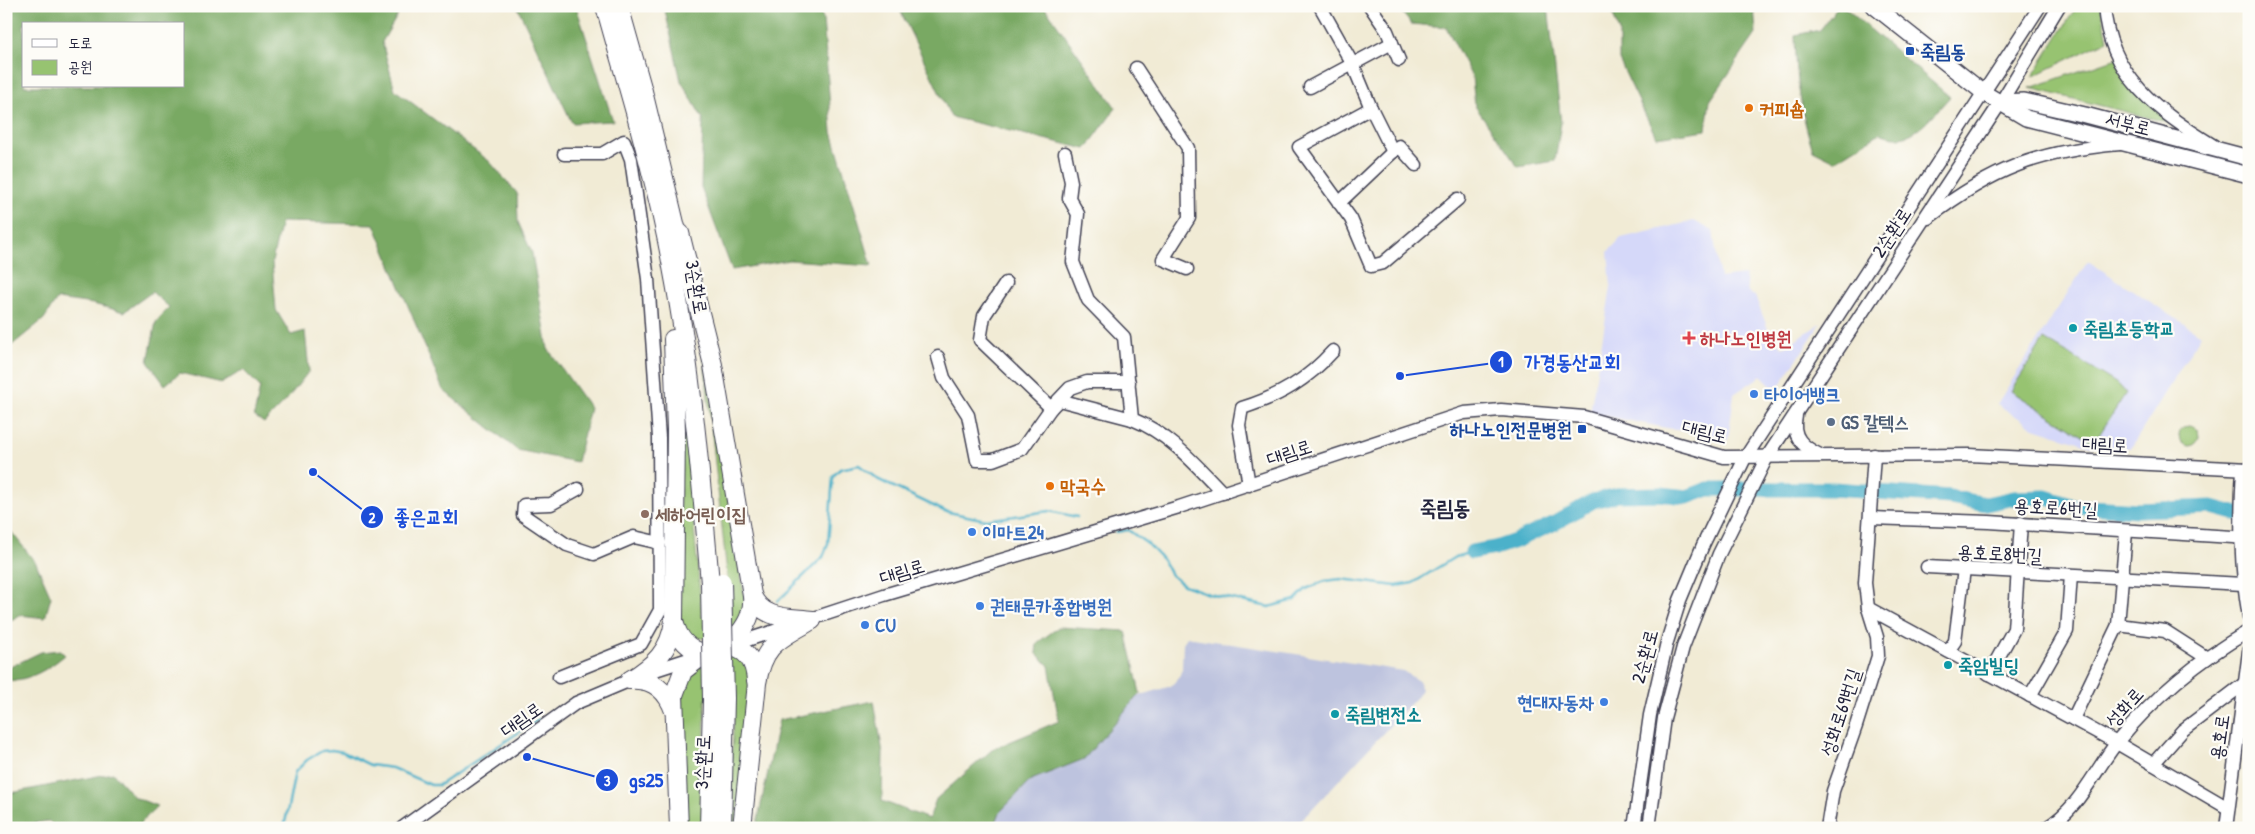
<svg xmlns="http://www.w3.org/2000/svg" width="2255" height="834" font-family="'Patrick Hand','Poor Story',sans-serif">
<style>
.built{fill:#d5d8f9}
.industrial{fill:#bdc3de}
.green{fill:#97c371;stroke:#5c7256}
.forest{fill:#79a963;stroke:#4e664f;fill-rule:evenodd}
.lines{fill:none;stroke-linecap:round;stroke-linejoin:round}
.stream{stroke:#4bb1ca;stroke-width:2.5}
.river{stroke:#4bb1ca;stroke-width:15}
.minor-casing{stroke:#414052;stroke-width:15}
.major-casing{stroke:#414052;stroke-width:18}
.highway-casing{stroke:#414052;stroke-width:20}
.minor{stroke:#fff;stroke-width:12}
.major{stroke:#fff;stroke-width:15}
.highway{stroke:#fff;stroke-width:18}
.highway-bridge-casing{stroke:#414052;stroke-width:20;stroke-linecap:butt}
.highway-bridge{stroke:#fff;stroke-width:18}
.transit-dot{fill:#1a4fb4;stroke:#fdfcf7;stroke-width:2}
.food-dot{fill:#e8710a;stroke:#fdfcf7;stroke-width:2}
.culture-dot{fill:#0f9aa8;stroke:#fdfcf7;stroke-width:2}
.health-dot{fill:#e0444e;stroke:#fdfcf7;stroke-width:2}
.shop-dot{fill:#3f7fe0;stroke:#fdfcf7;stroke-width:2}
.service-dot{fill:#5c6f8a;stroke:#fdfcf7;stroke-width:2}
.education-dot{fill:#8d6e63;stroke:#fdfcf7;stroke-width:2}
.labels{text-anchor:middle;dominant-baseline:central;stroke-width:4.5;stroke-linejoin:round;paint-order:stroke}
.transit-label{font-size:19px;font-weight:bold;fill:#164399;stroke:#fdfcf7;text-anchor:start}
.food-label{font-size:19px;font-weight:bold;fill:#c56008;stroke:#fdfcf7;text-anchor:start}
.street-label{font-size:19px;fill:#22223b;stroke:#fdfcf7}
.culture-label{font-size:19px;font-weight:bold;fill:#0d838f;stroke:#fdfcf7;text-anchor:start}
.health-label{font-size:19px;font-weight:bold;fill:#be3a42;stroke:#fdfcf7;text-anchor:start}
.shop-label{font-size:19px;font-weight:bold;fill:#366cbe;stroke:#fdfcf7;text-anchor:start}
.service-label{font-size:19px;font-weight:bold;fill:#4e5e75;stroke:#fdfcf7;text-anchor:start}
.education-label{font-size:19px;font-weight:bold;fill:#785e54;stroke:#fdfcf7;text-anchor:start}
.quarter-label{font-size:21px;font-weight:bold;fill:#22223b;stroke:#fdfcf7}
.leader{fill:none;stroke:#1d4ed8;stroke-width:2}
.callout-dot{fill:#1d4ed8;stroke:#fdfcf7;stroke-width:2}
.mark-label{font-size:15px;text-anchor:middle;font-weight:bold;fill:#fff}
.callout-label{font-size:20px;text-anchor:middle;font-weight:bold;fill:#1d4ed8;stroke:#fdfcf7;stroke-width:4.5;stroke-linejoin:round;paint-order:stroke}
</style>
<rect width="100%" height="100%" fill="#fdfcf7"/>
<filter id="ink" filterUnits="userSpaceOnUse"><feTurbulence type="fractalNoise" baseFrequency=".02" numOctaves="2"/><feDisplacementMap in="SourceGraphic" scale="10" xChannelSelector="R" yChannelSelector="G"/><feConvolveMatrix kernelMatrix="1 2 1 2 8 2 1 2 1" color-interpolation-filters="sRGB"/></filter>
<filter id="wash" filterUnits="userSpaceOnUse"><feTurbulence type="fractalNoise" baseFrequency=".0096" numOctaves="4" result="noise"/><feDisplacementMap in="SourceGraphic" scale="20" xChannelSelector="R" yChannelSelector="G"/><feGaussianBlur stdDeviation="1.12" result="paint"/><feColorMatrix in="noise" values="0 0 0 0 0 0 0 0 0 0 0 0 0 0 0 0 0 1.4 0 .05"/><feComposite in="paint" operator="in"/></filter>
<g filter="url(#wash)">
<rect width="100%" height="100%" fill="#f1ebd5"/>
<g class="built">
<path d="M1694,221L1713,231L1720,278L1745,275L1748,293L1755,296L1768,329L1783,348L1821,323L1776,391L1761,376L1734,394L1728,440L1590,413L1611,287L1608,252L1621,238Z"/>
<path d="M2088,261L2201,335L2131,448L2094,447L2034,428L1997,404Z"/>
</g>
<path class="industrial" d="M1187,637L1403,671L1420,682L1421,689L1417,697L1294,828H965L1129,699L1171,686L1179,677L1182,669L1183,643Z"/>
<g class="green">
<path d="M2077,6H2101L2108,40L2032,77Z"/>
<path d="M2117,58L2174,124L2030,88Z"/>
<path d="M2044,339L2119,385L2126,393L2094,443L2011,391Z"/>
<path d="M703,351L746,606L734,628C711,636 698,648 680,625L679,359L702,616L731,611Z"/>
<circle cx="2189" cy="436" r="10"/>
<path d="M736,655L751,672L737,828H728L735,696L705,700L704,828H685C684,804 675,692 685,679C695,664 720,660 736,655Z"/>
</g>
<g class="forest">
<path d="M6,6H403L382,42L395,90L489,161L517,193L518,222L532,253L548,349L590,408L577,462L517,450L443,390L374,224L281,222L272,262L276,310L291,335L305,331L309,371L285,402L264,423L254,416L260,387L243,370L222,383L180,373L165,385L148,362L156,322L169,307L152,292L124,312L93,304L57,299L44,319L6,350ZM24,24H184V86H24Z"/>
<path d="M517,6H576L613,121L572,123Z"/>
<path d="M664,6H818L823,19L832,132L872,266L789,260L732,270L701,187L703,119L681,81Z"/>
<path d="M898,6H1044L1116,108L1086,149L951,117Z"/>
<path d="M1397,6H1548L1561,123L1555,161L1518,167L1475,106L1472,77L1446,27L1411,24Z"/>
<path d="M1610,6H1754L1756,34L1710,101L1706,130L1656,137L1619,60V32Z"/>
<path d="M1838,6H1843L1950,97C1929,118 1913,148 1880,133L1835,161L1813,150C1800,112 1796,75 1795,35L1820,30Z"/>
<path d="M6,525L36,563L51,597L45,618L20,615L6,623Z"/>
<path d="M1059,627L1126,631L1140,693L1084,759L1031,780L1000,812L994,828H756L779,720L874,701L883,753L882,801L929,819L936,799L993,749L1059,721L1049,666L1036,653L1037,643Z"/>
<path d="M60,650L65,655C47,670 31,680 6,681V669L41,652Z"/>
<path d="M113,773L134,797L157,806L136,828H56L49,821L6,827V794Z"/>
</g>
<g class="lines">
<g class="stream">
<path d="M1116,532L1128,530L1149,545L1162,559L1171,575L1184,585L1209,594L1269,607L1295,600L1306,589L1325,581L1341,579L1396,586L1413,583L1455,557L1472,552"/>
<path d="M778,601L823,557L828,544L833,476L840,469L859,465L877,479L944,511L986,520L1049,511L1077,517"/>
<path d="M284,828L295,772L307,760L322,751L332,750L343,752L370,765L392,768L431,785H439L539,719"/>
</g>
<path class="river" d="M1472,552L1495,548L1518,540L1555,523L1593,501L1617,495L1661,494L1687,497L1708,489H1833L1950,497L1986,504L2014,498L2045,497L2073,506L2138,510L2212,507L2249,517"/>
</g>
</g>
<g filter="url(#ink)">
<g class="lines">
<g class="minor-casing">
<g id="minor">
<path d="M1320,6L1353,65L1371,108L1299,147L1351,219L1371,266L1383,263L1458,199"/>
<path d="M1370,6L1387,31L1399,60"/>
<path d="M2104,6C2109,77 2159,112 2214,146"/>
<path d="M1136,68L1188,148L1189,218L1163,259L1187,269"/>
<path d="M1310,87L1392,43"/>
<path d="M1371,108L1393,152"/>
<path d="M1065,153L1071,182L1069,198L1078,214L1073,262L1088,300L1124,337L1132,419C1170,434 1195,464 1223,493"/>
<path d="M1339,203L1399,146L1416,165"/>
<path d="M1928,218C1993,168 2039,151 2120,144"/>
<path d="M1006,283L984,316L980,340L1051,408"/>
<path d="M938,357L944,378L968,415L977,460H993L1022,449L1051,408L1070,388L1087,382H1129"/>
<path d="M1059,400L1132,419"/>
<path d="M1796,416C1791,437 1803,447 1820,455"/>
<path d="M2243,469C2240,520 2240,567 2249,617"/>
<path d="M1249,485L1239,425L1242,408C1280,396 1307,380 1333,351"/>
<path d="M578,489L551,504L524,505L523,515L567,545L594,554L634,537L660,543"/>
<path d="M1870,518L1989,522L2249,538"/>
<path d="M1927,567L2243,584"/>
<path d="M1868,608L1865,583L1874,455"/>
<path d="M2118,625L2165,631L2207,658"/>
<path d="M729,646L884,595L1179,507L1464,413L1501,410L1584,417L1724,457L1969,455L2249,469"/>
<path d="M1948,651L1955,641L1964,569"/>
<path d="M1989,674L2014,629L2021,523"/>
<path d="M559,677L641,644L660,610L659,438L648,279L631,159L624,141L602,154H564"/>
<path d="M2030,696L2067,631L2071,575"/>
<path d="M2073,719L2118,625L2126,532"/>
<path d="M2153,764L2183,730L2245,683"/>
<path d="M402,828L576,703L652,671L698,656"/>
<path d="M1634,828L1650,715L1667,642L1680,600L1703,545L1745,458L2040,6"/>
<path d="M1649,828L1664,718L1683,647L1719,554L1767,457L2001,102L2059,6"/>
<path d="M1827,828L1833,791L1856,726L1878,656L1877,637L1868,608L2117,743L2228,808"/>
<path d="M2046,828C2080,808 2094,771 2118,741C2155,696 2199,660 2249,631"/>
<path d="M2226,828L2249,651"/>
</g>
</g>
<g class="major-casing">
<g id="major">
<path d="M1874,6L1984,93L2026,118L2249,175"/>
<path d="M2001,102L2024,101L2085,115L2249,158"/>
</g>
</g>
<g class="highway-casing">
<g id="highway">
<path d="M605,6C629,93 656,178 672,267C692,371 701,478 710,583"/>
<path d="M619,6L643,91L680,244"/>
<path d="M680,233L713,365L752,595C754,617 742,633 726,647"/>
<path d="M752,595C762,620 789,617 812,620"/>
<path d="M674,621C678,638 689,651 706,653"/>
<path d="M726,647C747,647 755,662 756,681"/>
<path d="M630,680C654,665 670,651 674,621L676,430L673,339"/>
<path d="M630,680C652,678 667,691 674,711"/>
<path d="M679,828L674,695L683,671L706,653"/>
<path d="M709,828L712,700"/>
<path d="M722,828L725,698"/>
<path d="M742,828L757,683C764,642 780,640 812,620"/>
</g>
</g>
<use href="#minor" class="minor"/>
<use href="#major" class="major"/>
<use href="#highway" class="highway"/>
<g class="highway-bridge-casing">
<g id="highway-bridge">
<path d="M722,582L725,698"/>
<path d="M710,583L712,700"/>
</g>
</g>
<use href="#highway-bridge" class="highway-bridge"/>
</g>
</g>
<g class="transit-dot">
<rect x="1905" y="46" width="10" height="10" rx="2.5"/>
<rect x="1577" y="424" width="10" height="10" rx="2.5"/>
</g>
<g class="food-dot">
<circle cx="1749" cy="108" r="5"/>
<circle cx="1050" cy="486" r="5"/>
</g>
<g class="culture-dot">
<circle cx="2073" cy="328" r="5"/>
<circle cx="1948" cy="665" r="5"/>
<circle cx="1335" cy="714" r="5"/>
</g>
<path class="health-dot" d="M1686.5 330.5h5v5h5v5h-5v5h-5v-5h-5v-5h5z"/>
<g class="shop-dot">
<circle cx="1754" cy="394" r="5"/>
<circle cx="972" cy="532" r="5"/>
<circle cx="980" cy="606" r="5"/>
<circle cx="865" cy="625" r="5"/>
<circle cx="1604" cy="702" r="5"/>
</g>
<circle class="service-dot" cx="1831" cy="422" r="5"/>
<circle class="education-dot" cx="645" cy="514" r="5"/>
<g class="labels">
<g class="transit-label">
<text x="1920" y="51">죽림동</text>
<text x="1572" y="429" text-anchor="end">하나노인전문병원</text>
</g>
<g class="food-label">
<text x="1759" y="108">커피숍</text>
<text x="1060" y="486">막국수</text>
</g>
<g class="street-label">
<text transform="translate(2128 123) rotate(14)">서부로</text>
<text transform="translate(1891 232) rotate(-57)">2순환로</text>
<text transform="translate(697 287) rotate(80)">3순환로</text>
<text transform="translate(1705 431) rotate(14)">대림로</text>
<text transform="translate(2105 444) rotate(3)">대림로</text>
<text transform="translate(1289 452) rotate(-18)">대림로</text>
<text transform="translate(2056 507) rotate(3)">용호로6번길</text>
<text transform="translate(2000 553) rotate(3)">용호로8번길</text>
<text transform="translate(902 571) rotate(-17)">대림로</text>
<text transform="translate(1644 656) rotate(-75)">2순환로</text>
<text transform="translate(2124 707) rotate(-48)">성화로</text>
<text transform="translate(1840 712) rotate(-72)">성화로69번길</text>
<text transform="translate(521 719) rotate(-35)">대림로</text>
<text transform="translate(2219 737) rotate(-82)">용호로</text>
<text transform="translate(702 762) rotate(-88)">3순환로</text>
</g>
<g class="culture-label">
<text x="2083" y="328">죽림초등학교</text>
<text x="1958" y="665">죽암빌딩</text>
<text x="1345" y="714">죽림변전소</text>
</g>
<g class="health-label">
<text x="1700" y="338">하나노인병원</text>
</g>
<g class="shop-label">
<text x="1764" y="394">타이어뱅크</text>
<text x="982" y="532">이마트24</text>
<text x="990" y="606">권태문카종합병원</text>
<text x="875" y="625">CU</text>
<text x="1594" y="702" text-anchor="end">현대자동차</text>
</g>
<g class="service-label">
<text x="1841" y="422">GS 칼텍스</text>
</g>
<g class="education-label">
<text x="655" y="514">세하어린이집</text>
</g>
<g class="quarter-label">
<text x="1445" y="507">죽림동</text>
</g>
</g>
<path class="leader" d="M1400 376L1501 362M313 472L372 517M527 757L607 780"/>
<g class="callout-dot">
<circle cx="1400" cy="376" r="5"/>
<circle cx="313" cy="472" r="5"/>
<circle cx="527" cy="757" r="5"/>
<circle cx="1501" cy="362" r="12"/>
<circle cx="372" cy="517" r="12"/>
<circle cx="607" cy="780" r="12"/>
</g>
<g class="mark-label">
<text x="1501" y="367">1</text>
<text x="372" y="523">2</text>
<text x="607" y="786">3</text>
</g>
<g class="callout-label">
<text x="1572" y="369">가경동산교회</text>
<text x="426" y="524">좋은교회</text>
<text x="646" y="787">gs25</text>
</g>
<rect width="2255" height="834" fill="none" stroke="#fdfcf7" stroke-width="25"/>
<rect x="22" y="22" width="162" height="65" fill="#fdfcf7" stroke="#a5a5ac"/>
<rect x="32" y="39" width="25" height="8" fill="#ffffff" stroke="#a5a5ac"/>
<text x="68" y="48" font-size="15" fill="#22223b">도로</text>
<rect x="32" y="60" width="25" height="15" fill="#97c371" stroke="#a5a5ac"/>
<text x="68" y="72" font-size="15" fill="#22223b">공원</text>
</svg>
